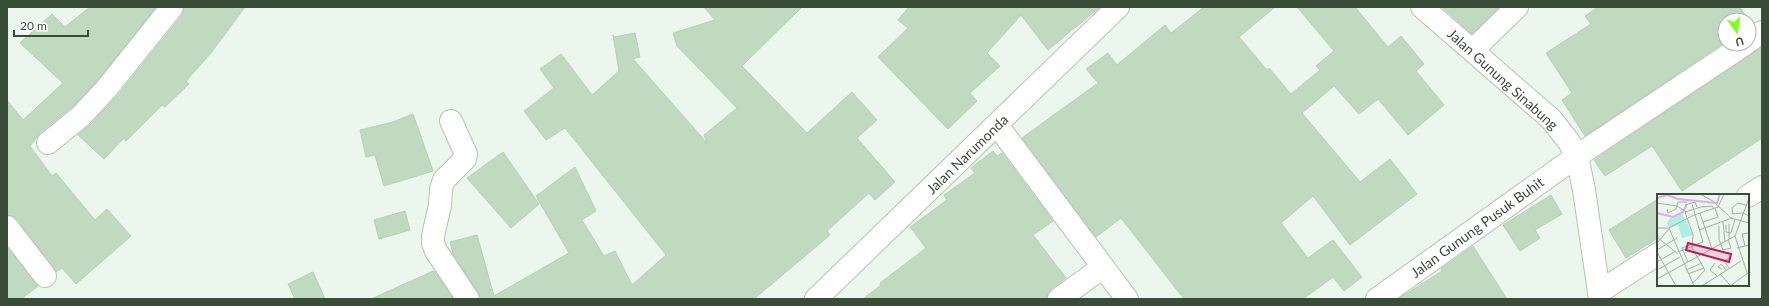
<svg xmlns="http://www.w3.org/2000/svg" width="1769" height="306" font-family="Lato,sans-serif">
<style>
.building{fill:#c0d9c0;stroke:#b2d4b3}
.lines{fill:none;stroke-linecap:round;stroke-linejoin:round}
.minor-casing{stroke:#b0c6b1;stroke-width:24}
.tertiary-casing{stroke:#b0c6b1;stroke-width:24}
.minor{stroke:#fff;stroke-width:22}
.tertiary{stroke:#fff;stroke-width:22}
.labels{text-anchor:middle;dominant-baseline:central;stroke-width:3;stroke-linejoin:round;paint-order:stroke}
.street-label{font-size:14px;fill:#384c38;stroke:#fff}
.inset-river{fill:none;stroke:#e7a5f6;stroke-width:2}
.inset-road{fill:none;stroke:#a3b2a4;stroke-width:1}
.view{fill:#c2185b;fill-opacity:0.15;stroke:#c2185b;stroke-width:2}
.inset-edge{fill:none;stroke:#384c38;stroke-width:2}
</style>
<rect width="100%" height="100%" fill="#ebf6ec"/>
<g class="building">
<path d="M90,7H156L98,80L72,107L40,133L30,146L52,176L56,173L95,220L107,209L131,236L76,284L62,268L56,272L17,219L12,216L7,215V100L23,120L63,83L20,43L52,14L65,27Z"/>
<path d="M184,7H245L211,53L186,81L189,84L165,107L162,105L126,141L124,138L104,159L78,135L90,125L117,96L182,15Z"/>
<path d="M704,7H802L742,66L807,133L852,92L877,120L857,138L895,182L875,200L869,193L827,231L830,235L754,299H480L478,292L453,254L450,242L477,235L494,296L569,253L536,196L575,167L596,211L582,220L604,256L615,251L632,285L666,255L565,128L546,140L524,111L554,88L540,69L561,54L592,95L619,71L613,35L614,37L635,33L640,57L633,59L707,143L704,135L737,108L677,46L673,33L715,20Z"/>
<path d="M909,7H1100L1048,50L1021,15L987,53L1000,66L970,93L977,101L948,129L878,57L908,28L898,20Z"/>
<path d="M1204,7H1275L1239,37L1267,70L1269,68L1291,94L1320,70L1316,66L1334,51L1297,7H1355L1388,47L1401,36L1424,64L1416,71L1444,105L1408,135L1378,99L1359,114L1334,86L1302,113L1360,182L1390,159L1417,194L1350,245L1313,196L1281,223L1308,258L1333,240L1362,277L1344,291L1333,277L1303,299H1184L1121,218L1096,237L1022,138L1098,83L1086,69L1108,53L1117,65L1165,25L1171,33Z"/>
<path d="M1442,7H1499L1472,34Z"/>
<path d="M1598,7H1740L1748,20H1725V42L1585,136L1562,100L1572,93L1546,53L1591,24L1585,16Z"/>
<path d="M1762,47V138L1682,191L1652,146L1605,176L1594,160Z"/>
<path d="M413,114L433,171L384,186L375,155L366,157L360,130L393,122Z"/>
<path d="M993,151L997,156L1002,153L1053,221L1033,235L1066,278L1051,289L1048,294L1047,299H863L881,285L880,283L926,248L910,227L947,200L944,195L975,173L971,168Z"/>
<path d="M503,152L539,204L511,228L467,178Z"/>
<path d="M1551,195L1562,214L1535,230L1540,238L1520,251L1503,225Z"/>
<path d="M1658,199V238L1626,258L1609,230Z"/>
<path d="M405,211L410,230L379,239L374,220Z"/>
<path d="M1473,246L1507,299H1398L1442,271L1441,269Z"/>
<path d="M7,247L38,286L21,299H7Z"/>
<path d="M434,271L453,299H371L431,272Z"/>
<path d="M313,272L325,299H295L288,284Z"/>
</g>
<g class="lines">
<g class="minor-casing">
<g id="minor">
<path d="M1422,7L1551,119L1569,142L1577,156L1584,190L1600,299"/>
<path d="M1749,41L1762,32"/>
<path d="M1473,50L1517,7"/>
<path d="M451,121L466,154L465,159L444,180L441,189L440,205L433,236V243L436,251L468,299"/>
<path d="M997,125L1127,299"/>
<path d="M48,143L81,116L107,88L172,7"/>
<path d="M1748,196L1762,187"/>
<path d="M7,227L45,276"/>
<path d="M1599,292L1658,254"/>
<path d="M1059,299L1103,267"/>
<path d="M1377,299L1577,156L1745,44"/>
</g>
</g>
<g class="tertiary-casing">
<path id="tertiary" d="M816,299L1118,7"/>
</g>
<use href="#minor" class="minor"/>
<use href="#tertiary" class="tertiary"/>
</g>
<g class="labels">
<g class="street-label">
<text transform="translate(1503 79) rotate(42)">Jalan Gunung Sinabung</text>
<text transform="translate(967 154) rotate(-44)">Jalan Narumonda</text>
<text transform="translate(1477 227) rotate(-36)">Jalan Gunung Pusuk Buhit</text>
</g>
</g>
<g transform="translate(1657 194)">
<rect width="92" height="92" fill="#ebf6ec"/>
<path d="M25,19L36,41L25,44L21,31L12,34L10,29L13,24Z" fill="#b2ede4"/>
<path class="inset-river" d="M0,4L10,1L21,5L60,9L63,0M0,19L16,23L26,18L30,10"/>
<path class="inset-road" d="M43,0L56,7L74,24L92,29M0,9L20,12L28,17M28,11L38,8L40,13M10,15L11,19L19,15L21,8H30M43,19L55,55M75,20L86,19L92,22M76,20L75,14L81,9L89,11M46,28L61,23L58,14M66,28L68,48M69,31V38L74,39L78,25M62,32V45L66,56L74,54L71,46M0,34H12L37,92M12,34L37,21L61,13L67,0M42,36L75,24M78,42L90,79M0,43L21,60M72,46V30M0,49L12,35M88,52L85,40L92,39M80,54L92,51M0,56L20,44M0,58L19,92M21,58L46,48L35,10M72,64L67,67L73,75M0,68L19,57M31,68L25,54L35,50M58,69L53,76L60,82M65,75L61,73L64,70L70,77M0,76L23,63M29,76L45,69M31,80L47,74M63,80L73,91M0,85L78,42L92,4M36,89L48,76L35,54L36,41L28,18L44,13L55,12L57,15M45,92L84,67M73,92L91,79"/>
<path class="view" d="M31,49L74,60L72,68L29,56Z"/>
<rect width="92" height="92" class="inset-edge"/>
</g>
<rect width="1769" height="306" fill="none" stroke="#384c38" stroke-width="16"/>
<g transform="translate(1737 32) rotate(165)"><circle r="19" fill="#ffffff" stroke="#afb7af"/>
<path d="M0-3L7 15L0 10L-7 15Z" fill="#7fff1a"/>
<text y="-6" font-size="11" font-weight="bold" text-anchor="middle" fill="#384c38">U</text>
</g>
<path d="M14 30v6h74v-6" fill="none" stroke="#384c38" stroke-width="2"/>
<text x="20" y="30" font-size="12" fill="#384c38" stroke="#ffffff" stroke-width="3" paint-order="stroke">20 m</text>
</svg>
